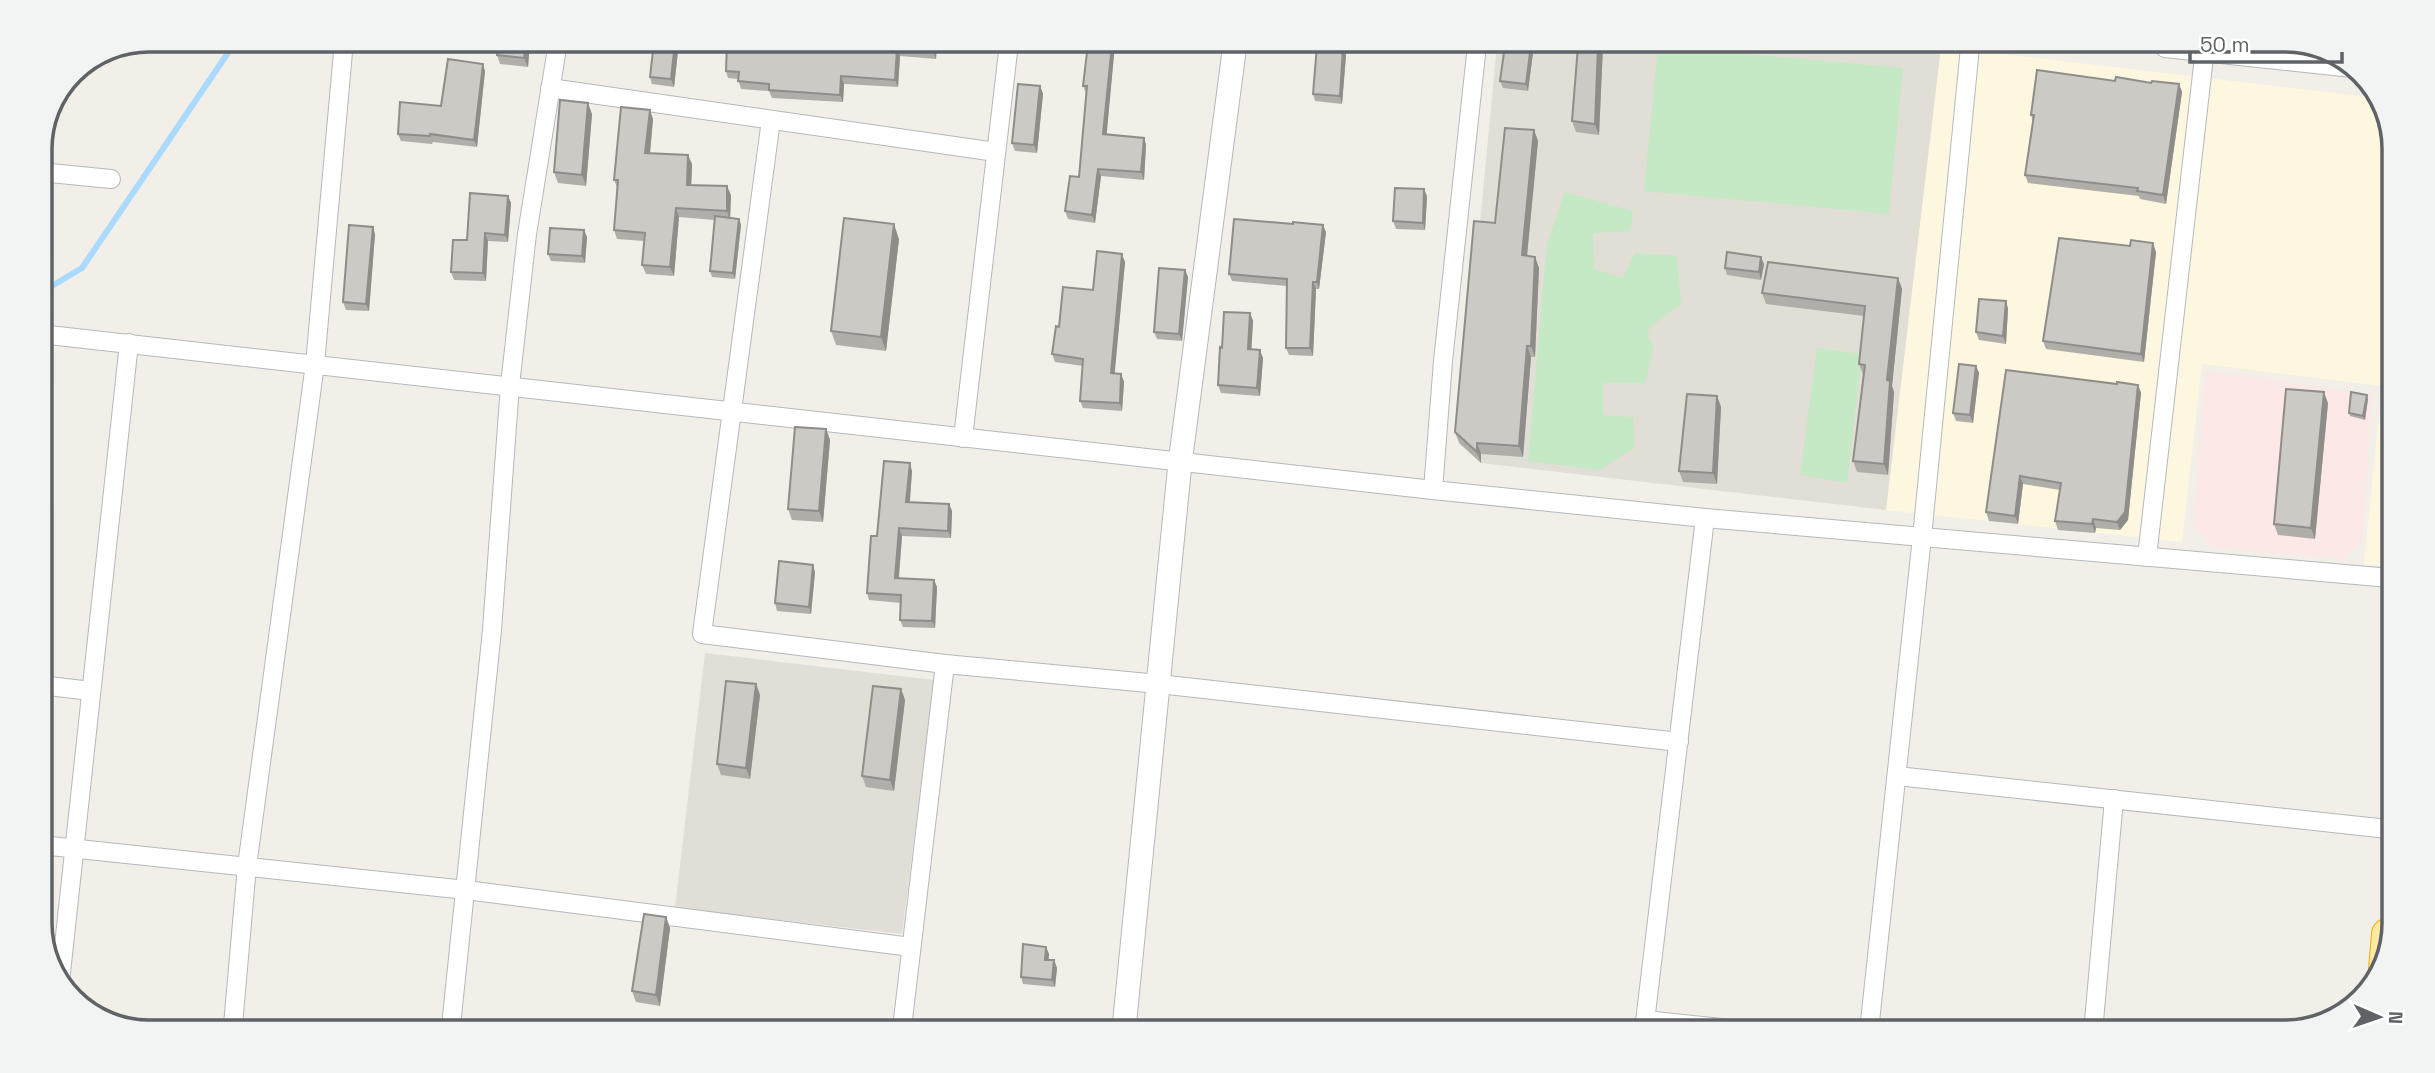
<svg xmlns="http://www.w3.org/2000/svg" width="2435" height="1073" font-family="'Space Grotesk',sans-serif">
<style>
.commercial{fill:#fef7e0}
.education{fill:#e1ded6}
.medical{fill:#fce8e6}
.green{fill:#c5e8c5}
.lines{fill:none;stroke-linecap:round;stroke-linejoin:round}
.stream{stroke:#aadaff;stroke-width:6}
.minor-casing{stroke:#b5b8bc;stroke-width:20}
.tertiary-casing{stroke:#b5b8bc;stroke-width:25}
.trunk-casing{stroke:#f9ab00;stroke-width:32}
.minor{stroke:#fff;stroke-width:18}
.tertiary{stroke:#fff;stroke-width:23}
.trunk{stroke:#feeaa1;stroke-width:30}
.wall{fill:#afaea9}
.shaded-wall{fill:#8f8d8a}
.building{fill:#cccac5;stroke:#8f8d8a;stroke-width:2}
.rim{fill:none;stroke:#5f6368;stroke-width:3.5}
</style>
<rect width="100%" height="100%" fill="#f1efe8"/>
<path class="commercial" d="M1941,47L2379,98L2395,143L2390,567L2364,564L2382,386L2202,364L2182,542L1886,510Z"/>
<g class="education">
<path d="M1497,45L1941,47L1886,510L1481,463L1459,443Z"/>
<path d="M705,653L934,680L902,934L675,908Z"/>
</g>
<path class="medical" d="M2206,371L2372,394L2362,542L2342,559L2212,547L2193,524Z"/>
<g class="green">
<path d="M1658,46L1903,68L1889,214L1644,191Z"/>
<path d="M1565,192L1633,211L1630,231L1593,233L1594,269L1623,278L1635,253L1677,256L1681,304L1654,324L1647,332L1653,349L1645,383H1603V415L1633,417L1635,447L1600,470L1528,461L1547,244Z"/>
<path d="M1817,348L1862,354L1847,483L1800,475Z"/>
</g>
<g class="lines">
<path class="stream" d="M40,293L82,268L236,41"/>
<g class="minor-casing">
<g id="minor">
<path d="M2165,48L2352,68"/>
<path d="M550,88L996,152"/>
<path d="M771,120L702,634L945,664L1159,684L1679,742"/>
<path d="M40,172L111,179"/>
<path d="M40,334L1433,490L1705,518L2390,578"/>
<path d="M963,438L1009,43"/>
<path d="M1433,490L1443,361L1477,45"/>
<path d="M2147,557L2205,48"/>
<path d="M40,685L91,691"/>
<path d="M1897,776L2388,829"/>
<path d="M41,845L466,890L911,947"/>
<path d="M60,982L129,343"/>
<path d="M1645,1020L1750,1031"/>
<path d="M233,1025L247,866L315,364L344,41"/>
<path d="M451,1026L492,630L510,385L527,234L558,42"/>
<path d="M902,1028L945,664"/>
<path d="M1644,1030L1705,518"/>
<path d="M1869,1031L1922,537L1970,47"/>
<path d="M2093,1032L2114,799"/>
</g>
</g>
<g class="tertiary-casing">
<path id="tertiary" d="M1124,1028L1180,463L1235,44"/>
</g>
<g class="trunk-casing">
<path id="trunk" d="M2384,969L2387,934"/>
</g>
<use href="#minor" class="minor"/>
<use href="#tertiary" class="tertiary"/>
<use href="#trunk" class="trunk"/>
</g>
<g class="wall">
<path d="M498,42H530L528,67L500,64L497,55Z"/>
<path d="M679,42L674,87L652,84L650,77Z"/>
<path d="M937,43L936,59L900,56L898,87L844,84L843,102L772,98L769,91L741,89L738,79L728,78L726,71Z"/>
<path d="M1088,44H1115L1106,135L1144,138L1146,145L1144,180L1101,176L1095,223L1068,219L1065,211L1079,177L1086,93L1083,86Z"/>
<path d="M1505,45H1534L1528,91L1503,88L1500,81Z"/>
<path d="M1578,46H1603L1599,135L1576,132L1572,121Z"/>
<path d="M1346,55L1342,104L1315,101L1313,94Z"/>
<path d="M485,71L477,147L433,142L432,144L401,141L398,134L441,106Z"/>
<path d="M2115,81L2179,84L2182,92L2166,204L2140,199L2139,196L2028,183L2025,175L2033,121L2031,115Z"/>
<path d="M1040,86L1043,94L1037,153L1015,151L1012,143Z"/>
<path d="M592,114L586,186L558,183L554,172Z"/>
<path d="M653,119L650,153L692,164L691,185L731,195L730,218L739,219L741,225L735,279L712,277L710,271L715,220L679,217L674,276L646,274L642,265L644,241L617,239L614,230L618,189L614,180Z"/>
<path d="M1534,130L1538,141L1527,256L1535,257L1539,268L1535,357H1531L1523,457L1481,454V463L1459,443L1455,432L1495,223Z"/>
<path d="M508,196L511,203L508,242L488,241L486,281L454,280L451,272L467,240Z"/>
<path d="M1427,196L1425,230L1396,229L1393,221Z"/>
<path d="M584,230L587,237L585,263L551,261L548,254Z"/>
<path d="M1326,232L1319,289H1316L1313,356L1289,355L1286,348L1287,286L1232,281L1229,274Z"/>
<path d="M375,234L369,311L346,310L343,302Z"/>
<path d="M899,239L886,351L836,345L831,331Z"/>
<path d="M2130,246L2156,252L2144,362L2046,349L2043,341Z"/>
<path d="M1125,262L1114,374H1121L1124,382L1122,411L1083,408L1080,401L1083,366L1055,362L1052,354L1059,327L1093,290Z"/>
<path d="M1764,264L1761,280L1727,275L1725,268Z"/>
<path d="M1185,270L1188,277L1182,341L1157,339L1154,332Z"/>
<path d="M1898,278L1902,289L1892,386L1894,392L1888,475L1857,472L1853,461L1863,375L1859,364L1864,316L1766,304L1762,293Z"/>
<path d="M2006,301L2008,309L2006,344L1979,340L1976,332Z"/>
<path d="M1250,313L1253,321L1251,350L1263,358L1260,396L1221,393L1218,385L1222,348Z"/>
<path d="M1976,366L1979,373L1973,423L1956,421L1953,413Z"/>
<path d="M2006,370L2117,384L2138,385L2141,393L2128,520L2120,530L2096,528L2095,533L2058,530L2055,521L2060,490L2023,484L2018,524L1989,521L1986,512Z"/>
<path d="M1717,396L1721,407L1717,484L1683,482L1679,471Z"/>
<path d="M2368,399L2365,420L2350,416L2349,413Z"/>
<path d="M2328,403L2315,539L2278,535L2274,524Z"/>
<path d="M826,429L830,440L823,522L792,520L788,509Z"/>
<path d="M912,471L910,502L949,504L952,511L951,538L902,536L899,578L934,580L937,587L935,628L903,627L900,620L901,603L869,600L867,593L877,536Z"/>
<path d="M815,572L811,614L777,611L775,603Z"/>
<path d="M756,684L760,695L750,779L721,775L717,764Z"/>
<path d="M901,689L905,700L894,791L866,787L862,776Z"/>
<path d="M666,917L670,928L660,1006L636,1002L632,991Z"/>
<path d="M1046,947L1049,954L1048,960H1054L1057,968L1055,987L1023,984L1021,977Z"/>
</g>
<g class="shaded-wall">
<path d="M526,42H530L528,67L524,58Z"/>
<path d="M675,42H679L674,87L671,79Z"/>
<path d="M934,43H937L936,59L933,51Z"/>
<path d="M1112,44H1115L1106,142L1103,134Z"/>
<path d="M1531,45H1534L1528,91L1526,84Z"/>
<path d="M1598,46H1603L1599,135L1595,124Z"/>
<path d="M1343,47L1346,55L1342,104L1340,96Z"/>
<path d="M897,49L900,56L898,87L895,80Z"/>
<path d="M483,64L485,71L477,147L474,140Z"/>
<path d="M841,76L844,84L843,102L840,95Z"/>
<path d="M2179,84L2182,92L2166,204L2163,195Z"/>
<path d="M1040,86L1043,94L1037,153L1034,145Z"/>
<path d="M588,103L592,114L586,186L582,175Z"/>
<path d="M650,110L653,119L649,163L645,153Z"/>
<path d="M1534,130L1538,141L1526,266L1522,255Z"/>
<path d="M1144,138L1146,145L1144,180L1141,172Z"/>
<path d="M688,155L692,164L691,194L687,185Z"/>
<path d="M1098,169L1101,176L1095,223L1092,215Z"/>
<path d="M727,186L731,195L730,221L727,211Z"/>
<path d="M1424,189L1427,196L1425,230L1423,223Z"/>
<path d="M508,196L511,203L508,242L505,235Z"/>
<path d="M676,208L679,217L674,276L670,267Z"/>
<path d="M739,219L741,225L735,279L733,273Z"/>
<path d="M894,224L899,239L886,351L881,337Z"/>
<path d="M1323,225L1326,232L1319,289L1317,282Z"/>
<path d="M373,227L375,234L369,311L366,304Z"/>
<path d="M584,230L587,237L585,263L582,256Z"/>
<path d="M485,233L488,241L486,281L483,273Z"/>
<path d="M2153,243L2156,252L2144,362L2141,354Z"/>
<path d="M1122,254L1125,262L1114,381L1111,373Z"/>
<path d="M1535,257L1539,268L1535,357L1531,346Z"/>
<path d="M1761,257L1764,264L1761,280L1759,272Z"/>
<path d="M1185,270L1188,277L1182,341L1179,334Z"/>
<path d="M1898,278L1902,289L1892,386L1894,392L1888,475L1884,464L1887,380Z"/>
<path d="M1313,282L1316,289L1313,356L1310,348Z"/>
<path d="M2006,301L2008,309L2006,344L2003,336Z"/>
<path d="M1250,313L1253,321L1251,357L1248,349Z"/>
<path d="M1527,346L1531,357L1523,457L1519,446Z"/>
<path d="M1260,350L1263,358L1260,396L1257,388Z"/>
<path d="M1976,366L1979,373L1973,423L1970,415Z"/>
<path d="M1121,374L1124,382L1122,411L1120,403Z"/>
<path d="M2138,385L2141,393L2128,520L2120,530L2117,522Z"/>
<path d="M2324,392L2328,403L2315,539L2311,528Z"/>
<path d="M2367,395L2368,399L2365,420L2363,416Z"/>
<path d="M1717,396L1721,407L1717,484L1713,473Z"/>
<path d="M826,429L830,440L823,522L819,511Z"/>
<path d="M1477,443L1481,454V463L1477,452Z"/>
<path d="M910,463L912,471L909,509L906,502Z"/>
<path d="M2020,476L2023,484L2018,524L2015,516Z"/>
<path d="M949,504L952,511L951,538L948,531Z"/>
<path d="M2093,519L2096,528L2095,533L2092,524Z"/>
<path d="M899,528L902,536L898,585L895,578Z"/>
<path d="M813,565L815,572L811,614L809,607Z"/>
<path d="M934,580L937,587L935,628L932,621Z"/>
<path d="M756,684L760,695L750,779L746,768Z"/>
<path d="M901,689L905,700L894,791L890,780Z"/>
<path d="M666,917L670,928L660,1006L656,995Z"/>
<path d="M1046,947L1049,954L1048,967L1045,960Z"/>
<path d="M1054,960L1057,968L1055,987L1052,980Z"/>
</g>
<g class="building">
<path d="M498,42H526L524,58L497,55Z"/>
<path d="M654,42H675L671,79L650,77Z"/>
<path d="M727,42L934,43L933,51L897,49L895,80L841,76L840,95L769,90V84L738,81L739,72L726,71Z"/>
<path d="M1088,44H1112L1103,134L1144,138L1141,172L1098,169L1092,215L1065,211L1070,176L1079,177L1087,86H1083Z"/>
<path d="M1317,45L1343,47L1340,96L1313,94Z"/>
<path d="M1505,45H1531L1526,84L1500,81Z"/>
<path d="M1578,46H1598L1595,124L1572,121Z"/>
<path d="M448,59L483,64L474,140L430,134V136L398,134L400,102L441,106Z"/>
<path d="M2037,70L2115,81L2116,77L2151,83L2152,81L2179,84L2163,195L2137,191L2138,188L2025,175L2034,115H2031Z"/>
<path d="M1018,84L1040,86L1034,145L1012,143Z"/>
<path d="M560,100L588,103L582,175L554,172Z"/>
<path d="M621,107L650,110L645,153L688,155L687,185L727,186V211L676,208L670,267L642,265L645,233L614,230L618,180H614Z"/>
<path d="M1505,128L1534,130L1522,255L1535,257L1531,346H1527L1519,446L1477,443V452L1455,432L1474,221L1495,223Z"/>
<path d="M1395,188L1424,189L1423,223L1393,221Z"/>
<path d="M470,193L508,196L505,235L485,233L483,273L451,272L453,240H467Z"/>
<path d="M715,216L739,219L733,273L710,271Z"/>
<path d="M844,218L894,224L881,337L831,331Z"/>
<path d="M1234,219L1293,224V222L1323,225L1317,282H1313L1310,348H1286L1287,279L1229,274Z"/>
<path d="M349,225L373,227L366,304L343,302Z"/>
<path d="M550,228L584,230L582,256L548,254Z"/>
<path d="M2059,238L2130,246L2131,240L2153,243L2141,354L2043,341Z"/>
<path d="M1097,251L1122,254L1111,373L1121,374L1120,403L1080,401L1083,359L1052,354L1056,326L1059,327L1063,287L1093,290Z"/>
<path d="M1727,252L1761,257L1759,272L1725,268Z"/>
<path d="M1768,262L1898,278L1887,380L1890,381L1884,464L1853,461L1865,365L1859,364L1865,306L1762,293Z"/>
<path d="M1159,268L1185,270L1179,334L1154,332Z"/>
<path d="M1979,299L2006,301L2003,336L1976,332Z"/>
<path d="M1224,312L1250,313L1248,349L1260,350L1257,388L1218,385L1220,347L1222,348Z"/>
<path d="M1959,364L1976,366L1970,415L1953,413Z"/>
<path d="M2006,370L2117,384V382L2138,385L2125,512L2117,522L2093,519L2092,524L2055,521L2061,483L2020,476L2015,516L1986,512Z"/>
<path d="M2286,389L2324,392L2311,528L2274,524Z"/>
<path d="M2351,392L2367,395L2363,416L2349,413Z"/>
<path d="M1687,394L1717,396L1713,473L1679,471Z"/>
<path d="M795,427L826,429L819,511L788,509Z"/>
<path d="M884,461L910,463L906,502L949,504L948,531L899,528L895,578L934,580L932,621L900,620L901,595L867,593L871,536H877Z"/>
<path d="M779,561L813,565L809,607L775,603Z"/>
<path d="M726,681L756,684L746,768L717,764Z"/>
<path d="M873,686L901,689L890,780L862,776Z"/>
<path d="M644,914L666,917L656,995L632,991Z"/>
<path d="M1023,944L1046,947L1045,960H1054L1052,980L1021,977Z"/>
</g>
<path d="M0 0H2435V1073H0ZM149 52H2285A97 97 0 0 1 2382 149V923A97 97 0 0 1 2285 1020H149A97 97 0 0 1 52 923V149A97 97 0 0 1 149 52Z" fill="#f2f3f3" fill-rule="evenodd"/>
<path class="rim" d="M149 52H2285A97 97 0 0 1 2382 149V923A97 97 0 0 1 2285 1020H149A97 97 0 0 1 52 923V149A97 97 0 0 1 149 52Z"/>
<g transform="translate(2379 1017) rotate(92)" stroke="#ffffff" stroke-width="5" paint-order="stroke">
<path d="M0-5L12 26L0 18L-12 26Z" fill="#5f6368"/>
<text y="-10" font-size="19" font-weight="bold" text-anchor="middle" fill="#5f6368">N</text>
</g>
<path d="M2190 52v10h152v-10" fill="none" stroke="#5f6368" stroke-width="3.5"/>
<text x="2200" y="52" font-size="21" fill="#5f6368" stroke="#ffffff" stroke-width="5" paint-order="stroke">50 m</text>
</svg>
